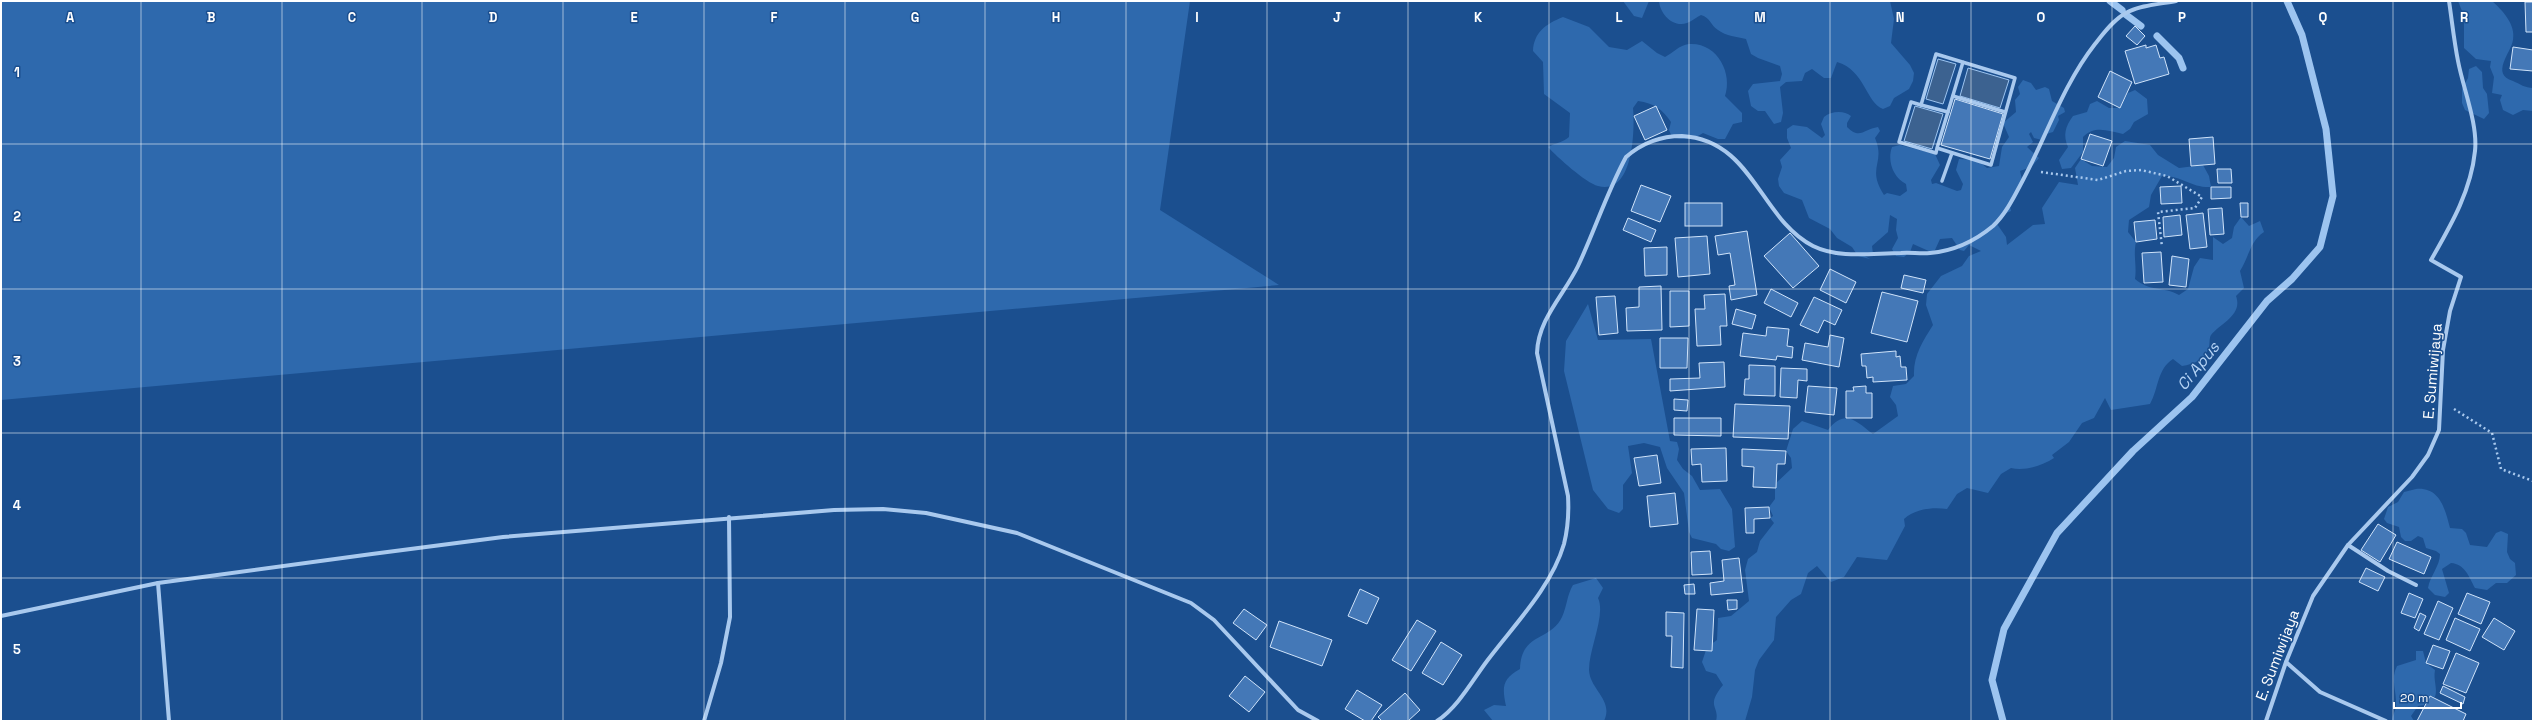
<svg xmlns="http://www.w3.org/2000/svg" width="2534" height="722" font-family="'Space Grotesk',sans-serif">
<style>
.green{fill:#2e69ad}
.water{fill:#3c6290;stroke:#9cc4f0}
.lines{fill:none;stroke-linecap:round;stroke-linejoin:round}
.stream{stroke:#9cc4f0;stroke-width:7}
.building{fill:#4478b7;stroke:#cfe3fa}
.path{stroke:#a9c9ee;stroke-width:2.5;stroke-dasharray:2 3;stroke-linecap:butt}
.pedestrian{stroke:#a9c9ee;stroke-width:3.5}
.minor{stroke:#a9c9ee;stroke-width:4}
.grid{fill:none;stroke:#fff;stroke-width:1;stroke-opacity:0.55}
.labels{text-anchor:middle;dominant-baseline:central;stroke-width:3;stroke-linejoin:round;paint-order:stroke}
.street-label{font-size:15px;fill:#fff;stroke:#1b4f8f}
.water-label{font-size:16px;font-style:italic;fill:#b5d3f5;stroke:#1b4f8f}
.grid-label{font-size:13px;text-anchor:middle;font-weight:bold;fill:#fff;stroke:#1b4f8f;stroke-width:3;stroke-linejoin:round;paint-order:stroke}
</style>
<rect width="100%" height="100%" fill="#1b4f8f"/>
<g class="green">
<path d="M1,1H1190L1160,210L1279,285L1,400Z"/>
<path d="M1623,1H1649L1642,18L1634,16Z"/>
<path d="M1659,1H1890L1894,19L1891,43L1910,65L1914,73L1913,81L1909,89L1894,98L1890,106L1883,109C1866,103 1865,70 1837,62L1831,78H1824L1812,69L1805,73L1802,81L1786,82L1780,87L1783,113L1781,122L1774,124L1765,111H1758L1751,106L1748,91L1753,84L1780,81L1782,74L1780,66L1758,58L1751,54L1746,39C1737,37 1726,36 1718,30C1710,25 1711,18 1701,15C1697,17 1692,21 1687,23C1673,28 1660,14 1659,1Z"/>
<path d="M2458,1H2492C2502,10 2516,24 2513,40C2511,53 2490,74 2513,81C2520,84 2525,88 2533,88V111L2523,110L2513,115L2503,110L2500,100L2502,95L2492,93L2494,77L2490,67L2491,61L2476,59L2464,48V16Z"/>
<path d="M1563,17L1589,27L1609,47L1627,50L1642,41L1657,53L1665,57C1673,53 1679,45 1689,44C1717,42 1733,73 1725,96L1742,113V122L1733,124L1725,139H1718L1703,133C1692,140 1685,140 1672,137L1669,130L1671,122C1663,110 1654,103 1638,101L1633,108C1635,128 1634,196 1598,186C1586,183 1557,157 1548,147C1555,143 1562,143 1569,137L1570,113L1544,94L1543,62L1533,51C1534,32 1546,24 1563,17Z"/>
<path d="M2476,66L2482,72L2483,88L2487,94L2489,113L2484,119L2465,110L2462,103V89L2468,78L2469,69Z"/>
<path d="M2023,80L2031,83L2036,90L2045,87L2049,89L2052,101L2064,108L2065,112L2058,116L2059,120L2053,132L2046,134L2042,140L2034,138L2031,132L2029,134L2033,142L2027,147L2039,158L2031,167L2020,171L2023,184L2020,185L2010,207L2011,211L2004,214L1997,224L2006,237L2007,245L2033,225L2045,224L2042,208L2059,182L2078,185L2075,168L2081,159L2092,166L2107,167L2114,158L2116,147L2125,141L2150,145L2158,155L2179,168L2203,165L2209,176L2211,187C2191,188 2181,175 2162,176L2151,195L2149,207L2129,220L2128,232L2136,242C2133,255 2137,266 2135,279C2150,292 2163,286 2179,295L2188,289L2194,267L2200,258L2213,260V237L2223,244L2232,238L2234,227L2241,217L2249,226L2260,221L2264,232C2250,241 2249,257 2240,271L2244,288L2236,296C2243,315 2221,323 2211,335C2209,338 2210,344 2209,347C2205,360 2194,364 2182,366L2173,359C2157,369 2159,388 2150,404L2111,410L2105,398L2094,418L2082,423L2069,442L2052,455L2054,458C2042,466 2025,471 2011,468L2001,474L1988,493L1967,488L1957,494L1947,509C1932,507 1915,509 1904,519L1905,526L1887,560L1857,557L1844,577L1831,582L1817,566L1808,573L1801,594L1791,600L1776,617L1774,640L1759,660L1755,670L1752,697L1745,721H1716C1720,706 1705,707 1723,685L1716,674L1706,671L1702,662L1707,647L1717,640L1718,618L1731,616L1749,601L1745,570L1748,559L1757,552L1760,541L1774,523L1770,518L1773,516L1769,507L1775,499V484L1792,468L1791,458L1786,451L1793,429L1802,421L1828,430C1845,408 1856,421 1873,434L1898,416L1896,405L1890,397L1893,386L1906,384L1914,376C1913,356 1923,341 1933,325L1926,305L1927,294L1941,276L1962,266L1969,256L1981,251L1969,245L1964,251L1960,250L1952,238L1940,239L1935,250L1931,252L1913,244L1910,252L1904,257L1896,256L1892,249L1898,238L1896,230L1897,219L1890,215L1888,232L1872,246L1873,254L1863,255L1870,259L1858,256L1852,247L1837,238L1830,229L1809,218L1802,200L1784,193L1779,186L1778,179L1782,167L1780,160L1791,148L1787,138V129L1793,125L1807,127L1822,138L1825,135L1821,124L1824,117C1831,111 1844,110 1851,116L1847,123V127C1860,140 1864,129 1878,127L1880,131L1875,138C1886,164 1866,167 1884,195L1887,193L1900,196L1907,191L1906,184C1893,177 1887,161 1892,147L1900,145L1935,154L1940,165L1931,180L1932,184L1936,183L1957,191L1961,190L1963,184L1956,170L1959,159L1977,160L1987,168L1999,166L2002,147L2009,137L2003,123L2016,112L2015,100L2020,94L2018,87Z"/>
<path d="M2135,90L2147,99L2148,114L2134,122L2130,129L2123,134C2108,131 2095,125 2083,137V152L2071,168L2062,169L2059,160L2068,147C2063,135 2065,127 2073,116L2087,112L2090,104L2097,101L2109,108H2120L2128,93Z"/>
<path d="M1588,304L1598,340L1651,339L1670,441L1677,442L1679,449L1677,460L1683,469L1692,476L1700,490L1720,489L1732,509L1735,547L1729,551L1721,549L1716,544L1692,538L1689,532L1684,493L1667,468L1660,447L1644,443L1628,446L1632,473L1623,485V509L1619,513L1608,509L1593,490L1564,371L1566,341Z"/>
<path d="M2416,489C2440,487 2445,509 2450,528L2462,529L2466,533L2470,545L2487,547L2496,533L2501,531L2508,534L2507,552L2510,559L2515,563L2516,575L2507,583H2496L2487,590L2475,588C2469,577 2465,564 2451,563L2442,569L2449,593L2445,597L2435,595L2428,588C2430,576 2440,566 2440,554L2436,551L2426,548L2423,538L2418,536L2411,541H2405L2401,537L2399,527L2387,523L2384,519L2388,507L2398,502L2404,492Z"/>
<path d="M1596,578L1603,588L1598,598C1606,615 1589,648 1589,670C1590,690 1614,700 1604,721H1493L1484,710L1494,705L1506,706C1502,687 1502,679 1520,669C1521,632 1550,642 1562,617C1567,606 1567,595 1573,585Z"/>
<path d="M2416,651H2423L2426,663L2435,670C2433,680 2438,689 2435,697L2430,696L2425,699L2424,705L2418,706L2411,716L2414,721H2392C2392,715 2396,711 2396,705C2397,692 2390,679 2397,666L2416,660Z"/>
</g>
<g class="water">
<path d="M1938,59L1956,64L1943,104L1926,99Z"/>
<path d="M1968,68L2009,80L2000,108L1960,96Z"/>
<path d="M1915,106L1943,114L1932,149L1904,141Z"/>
</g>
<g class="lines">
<g class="stream">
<path d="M2110,1L2122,10"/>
<path d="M2125,14L2141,26"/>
<path d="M2157,36L2179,58L2183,68"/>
<path d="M2003,721L1992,680L2004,629L2057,533L2133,451L2192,397L2267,301L2292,279L2320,247L2333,196L2326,129L2302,35L2287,1"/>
</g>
</g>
<g class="building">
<path d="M2525,2H2533V32H2526Z"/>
<path d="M2135,26L2145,36L2137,45L2126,36Z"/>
<path d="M2146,45V48L2156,45L2160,58L2164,57L2169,74L2135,84L2125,51Z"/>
<path d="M2513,47L2533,50V71L2510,69Z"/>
<path d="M2110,71L2132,82L2120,108L2098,97Z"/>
<path d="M1955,99L2003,114L1990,159L1941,145Z"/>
<path d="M1656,106L1667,130L1645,140L1634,116Z"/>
<path d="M2090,134L2112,141L2103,166L2081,159Z"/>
<path d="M2213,137L2215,164L2191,166L2189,139Z"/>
<path d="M2217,169H2231L2232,183H2218Z"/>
<path d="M1641,185L1671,196L1660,222L1631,211Z"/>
<path d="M2181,186L2182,203L2161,204L2160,187Z"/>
<path d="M2211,187H2231V198L2211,199Z"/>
<rect x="1685" y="203" width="37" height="23"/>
<path d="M2240,203H2248V217H2241Z"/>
<path d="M2222,208L2224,234L2210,235L2208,209Z"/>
<path d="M2203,213L2207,247L2190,249L2186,215Z"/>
<path d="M2180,215L2182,235L2164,237L2163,217Z"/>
<path d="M1628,218L1656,230L1651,242L1623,230Z"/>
<path d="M2155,220L2157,239L2136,242L2134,222Z"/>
<path d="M1747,231L1757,295L1731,300L1729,286L1735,285L1730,253L1718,255L1715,236Z"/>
<path d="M1790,233L1819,266L1793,288L1764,256Z"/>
<path d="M1707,236L1710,274L1678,277L1675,238Z"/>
<path d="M1667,247V275L1645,276L1644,248Z"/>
<path d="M2161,252L2163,282L2144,283L2142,253Z"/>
<path d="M2172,256L2189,259L2186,287L2169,285Z"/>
<path d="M1830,269L1856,282L1846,303L1820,290Z"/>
<path d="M1904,275L1926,280L1923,293L1901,288Z"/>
<path d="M1661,286L1662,330L1627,331L1626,308L1639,307V287Z"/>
<path d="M1771,289L1798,303L1791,317L1764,303Z"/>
<path d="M1670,291H1689V326L1670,327Z"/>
<path d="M1882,292L1918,301L1907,342L1871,333Z"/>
<path d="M1725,294L1727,326H1720L1721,345L1697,346L1695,309H1705L1704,295Z"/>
<path d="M1615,296L1618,333L1599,335L1596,297Z"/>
<path d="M1814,297L1842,310L1835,325L1824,320L1818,333L1800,325Z"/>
<path d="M1736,309L1756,315L1752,329L1732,324Z"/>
<path d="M1767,327L1789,329L1787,346L1793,347L1792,358L1777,356L1776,360L1740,356L1743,333L1766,336Z"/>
<path d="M1830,335L1844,338L1839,367L1802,360L1805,343L1828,347Z"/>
<path d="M1660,338H1688L1687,368H1660Z"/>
<path d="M1896,351V357L1900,356L1901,367H1906L1907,380L1873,382V377L1867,378L1866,366H1862L1861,354Z"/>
<path d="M1724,362L1725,387L1670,391V379L1700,378L1699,363Z"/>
<path d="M1749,365L1775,366V396L1744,395L1745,379H1749Z"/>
<path d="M1781,368L1807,369V381L1798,380L1797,398L1780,397Z"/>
<path d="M1808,386L1837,388L1834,415L1805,412Z"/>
<path d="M1866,386V393H1872V418H1846V391H1854L1853,387Z"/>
<path d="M1674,399L1688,400L1687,411L1674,410Z"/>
<path d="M1735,404L1790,406L1788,439L1733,437Z"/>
<path d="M1674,418H1721V436L1674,435Z"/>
<path d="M1726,448L1727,481L1702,482L1701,464L1692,465L1691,449Z"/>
<path d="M1742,449L1786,451L1785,464H1777L1776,488L1753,487L1754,467L1742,466Z"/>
<path d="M1657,455L1661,483L1639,486L1634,458Z"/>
<path d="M1675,493L1678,524L1650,527L1647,496Z"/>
<path d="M1769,507L1770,518L1754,519V533H1746L1745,508Z"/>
<path d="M2378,524L2396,535L2380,562L2361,550Z"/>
<path d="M2397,542L2431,557L2424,574L2389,559Z"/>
<path d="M1710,551L1712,574L1692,575L1691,552Z"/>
<path d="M1739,558L1743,592L1711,595L1710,583L1724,581L1722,560Z"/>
<path d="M2366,568L2385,577L2378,591L2359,582Z"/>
<path d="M1694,584L1695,594H1685L1684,585Z"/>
<path d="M1360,589L1379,598L1367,624L1348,616Z"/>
<path d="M2409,593L2423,599L2415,618L2401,613Z"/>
<path d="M2467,593L2490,602L2481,624L2458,614Z"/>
<path d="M1727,600H1737V609L1728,610Z"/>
<path d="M2438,601L2453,608L2439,640L2424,634Z"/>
<path d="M1244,609L1267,625L1256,640L1233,623Z"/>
<path d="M1697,609L1714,610L1712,651L1694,650Z"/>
<path d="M1666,612L1684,613L1683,668L1671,667L1672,636H1666Z"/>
<path d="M2420,613L2426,616L2419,631L2414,628Z"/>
<path d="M2455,618L2480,629L2470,651L2446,640Z"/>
<path d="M2494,618L2515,631L2504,650L2482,637Z"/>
<path d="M1417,620L1436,631L1411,671L1392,660Z"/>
<path d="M1279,621L1332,640L1322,666L1270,647Z"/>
<path d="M1441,642L1462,655L1443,685L1422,673Z"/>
<path d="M2433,645L2450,651L2443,669L2426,663Z"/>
<path d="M2456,653L2479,663L2466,693L2443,684Z"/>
<path d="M1245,676L1265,692L1249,712L1229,696Z"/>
<path d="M2443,686L2465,697L2463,704L2440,693Z"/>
<path d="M1357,690L1382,705L1371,721H1365L1345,709Z"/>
<path d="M1405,693L1420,710L1408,721H1382L1378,717Z"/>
<path d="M2430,696L2466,714L2463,721H2417Z"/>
</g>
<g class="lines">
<g class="path">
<path d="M2041,172L2098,180L2126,171L2141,170L2167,176L2202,197L2195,208L2158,212L2162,247"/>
<path d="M2454,409L2492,433L2501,469L2533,481"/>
</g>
<g class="pedestrian">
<path d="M1953,96L2005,112"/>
<path d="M1921,105L1948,112"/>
<path d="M1937,148L1991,165L2015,78L1936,54L1921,105L1911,102L1899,142L1936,153L1937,148L1963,62"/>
<path d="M1942,181L1952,153"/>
</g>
<g class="minor">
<path d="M2348,545L2388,571L2416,585"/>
<path d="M158,583L169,721"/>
<path d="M1,616L158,583L372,554L503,537L834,510L883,509L926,513L1017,533L1191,603L1214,620L1298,710L1318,721"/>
<path d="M2286,662L2320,692L2386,721"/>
<path d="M704,721L721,663L730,617L729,517"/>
<path d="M1437,721C1458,707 1472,681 1487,661C1514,625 1551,588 1564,544C1568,528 1569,513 1568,496L1537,353C1538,319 1564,295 1578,266C1595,230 1607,192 1626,157C1642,143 1660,136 1682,136C1753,140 1760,219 1813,246C1839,259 1873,253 1901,253C1910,252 1920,254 1930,253C1954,251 1975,241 1993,226C2006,214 2015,195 2023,180C2047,135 2063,85 2095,44C2103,34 2114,19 2126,13C2140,5 2161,4 2176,1"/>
<path d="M2266,721L2286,662L2313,596L2348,545L2412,477L2428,455L2439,430L2443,350L2450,311L2461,277L2431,260C2451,225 2471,191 2475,151C2478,124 2463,88 2458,61C2454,41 2452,21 2449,1"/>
</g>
</g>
<path class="grid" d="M141,1V721M282,1V721M422,1V721M563,1V721M704,1V721M845,1V721M985,1V721M1126,1V721M1267,1V721M1408,1V721M1549,1V721M1689,1V721M1830,1V721M1971,1V721M2112,1V721M2252,1V721M2393,1V721M1,144H2533M1,289H2533M1,433H2533M1,578H2533"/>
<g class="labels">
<g class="street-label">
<text transform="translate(2432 371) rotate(-85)">E. Sumiwijaya</text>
<text transform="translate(2277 655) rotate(-69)">E. Sumiwijaya</text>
</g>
<g class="water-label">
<text transform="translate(2198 366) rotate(-51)">Ci Apus</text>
</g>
</g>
<g class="grid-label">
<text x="70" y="22">A</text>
<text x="211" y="22">B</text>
<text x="352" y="22">C</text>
<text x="493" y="22">D</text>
<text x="634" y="22">E</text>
<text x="774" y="22">F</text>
<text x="915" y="22">G</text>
<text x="1056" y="22">H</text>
<text x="1197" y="22">I</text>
<text x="1337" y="22">J</text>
<text x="1478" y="22">K</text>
<text x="1619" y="22">L</text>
<text x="1760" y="22">M</text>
<text x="1900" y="22">N</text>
<text x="2041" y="22">O</text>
<text x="2182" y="22">P</text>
<text x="2323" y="22">Q</text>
<text x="2464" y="22">R</text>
<text x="17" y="77">1</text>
<text x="17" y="221">2</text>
<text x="17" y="366">3</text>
<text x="17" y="510">4</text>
<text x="17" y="654">5</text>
</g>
<rect width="2534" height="722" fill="none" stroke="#ffffff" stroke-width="4"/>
<path d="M2394 702v6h67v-6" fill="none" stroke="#ffffff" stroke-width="2"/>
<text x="2400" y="702" font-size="12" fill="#ffffff" stroke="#1b4f8f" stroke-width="3" paint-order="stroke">20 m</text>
</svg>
